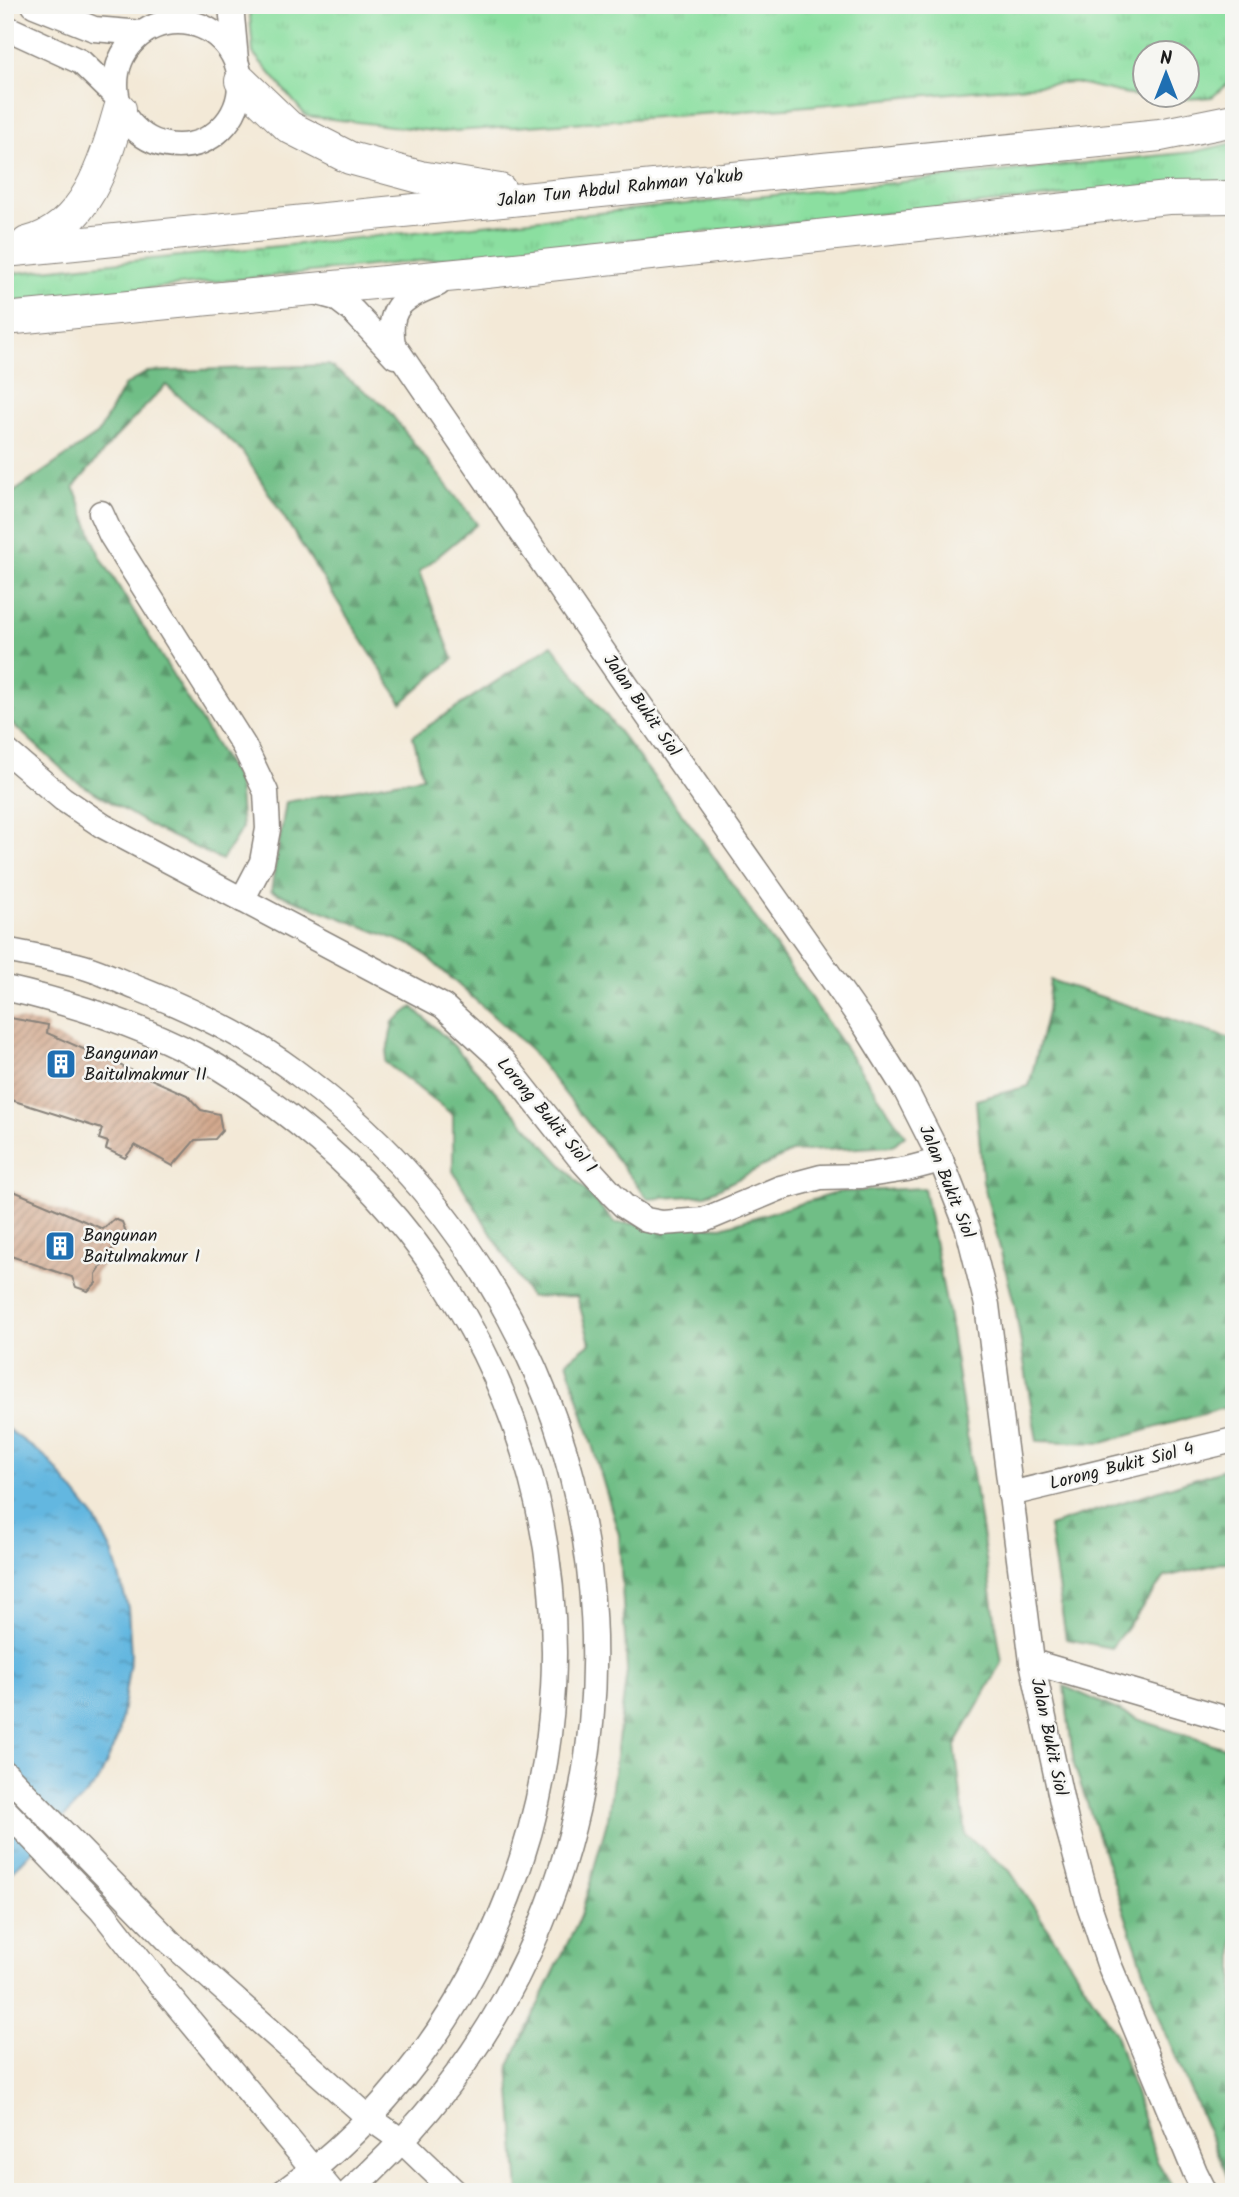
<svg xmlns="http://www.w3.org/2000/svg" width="1239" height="2197" font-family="Kalam,sans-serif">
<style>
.grass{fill:url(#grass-tufts);stroke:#547e5e;stroke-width:2;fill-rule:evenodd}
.forest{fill:url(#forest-firs);stroke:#466d51;stroke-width:2}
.water{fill:url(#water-ripples);stroke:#406a7e;stroke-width:2}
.building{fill:url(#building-hatch)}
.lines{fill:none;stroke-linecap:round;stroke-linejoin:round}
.minor-casing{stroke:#88827a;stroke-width:27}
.major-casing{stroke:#88827a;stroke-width:34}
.minor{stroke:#fff;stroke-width:24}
.major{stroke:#fff;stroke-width:32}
.labels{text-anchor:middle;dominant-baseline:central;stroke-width:5;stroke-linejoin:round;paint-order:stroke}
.street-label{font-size:18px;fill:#1c1c1c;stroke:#f6f6f2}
.poi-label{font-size:18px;fill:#1c1c1c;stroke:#f6f6f2;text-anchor:start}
</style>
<defs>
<pattern id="grass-tufts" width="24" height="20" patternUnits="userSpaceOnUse" patternTransform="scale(1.75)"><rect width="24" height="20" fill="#8bdfa0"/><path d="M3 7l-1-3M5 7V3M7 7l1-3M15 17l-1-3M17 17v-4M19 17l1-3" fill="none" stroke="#77bf89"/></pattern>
<pattern id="forest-firs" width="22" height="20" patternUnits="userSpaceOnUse" patternTransform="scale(1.75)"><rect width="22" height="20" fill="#70be86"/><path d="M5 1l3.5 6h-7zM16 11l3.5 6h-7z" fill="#5b9a6d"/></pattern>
<pattern id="water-ripples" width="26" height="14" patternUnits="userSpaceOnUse" patternTransform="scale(1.75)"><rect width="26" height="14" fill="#64b7e0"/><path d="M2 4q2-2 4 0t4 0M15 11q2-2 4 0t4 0" fill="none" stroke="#5294b5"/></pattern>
<pattern id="building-hatch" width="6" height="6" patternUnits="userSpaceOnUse" patternTransform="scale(1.75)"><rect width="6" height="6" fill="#d3a98e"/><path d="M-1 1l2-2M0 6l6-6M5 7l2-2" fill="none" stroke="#aa8973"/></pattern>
</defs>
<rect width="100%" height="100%" fill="#f6f6f2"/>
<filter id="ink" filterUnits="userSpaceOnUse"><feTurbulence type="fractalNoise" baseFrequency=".0143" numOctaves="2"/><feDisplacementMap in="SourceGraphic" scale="14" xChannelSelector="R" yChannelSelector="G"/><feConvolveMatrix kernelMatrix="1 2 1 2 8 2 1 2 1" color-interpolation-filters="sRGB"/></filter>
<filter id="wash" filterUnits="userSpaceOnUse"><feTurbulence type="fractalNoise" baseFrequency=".00686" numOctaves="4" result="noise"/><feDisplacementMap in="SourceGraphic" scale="28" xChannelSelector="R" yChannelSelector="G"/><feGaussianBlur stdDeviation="1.57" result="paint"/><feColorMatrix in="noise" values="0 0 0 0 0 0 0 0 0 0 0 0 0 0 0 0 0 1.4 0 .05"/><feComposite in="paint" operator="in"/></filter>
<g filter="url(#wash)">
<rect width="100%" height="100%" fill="#f3e9d7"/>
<g class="grass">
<path d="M249,5H1234V79L1212,97L1158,101L1073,82L785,108L441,132L306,116L253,53ZM1144,52H1186V94H1144Z"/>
<path d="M1234,143V185L1119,190L5,303V274L1193,152Z"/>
</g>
<g class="forest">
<path d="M329,365L384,405L477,524L419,572L453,659L402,703L242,451L166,385L114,439L74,487L100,556L238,781L242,828L222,860L156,829L74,780L5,717V498L98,434L124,386L147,372Z"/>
<path d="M552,645L700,837L905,1135L892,1146L791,1152L706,1195L648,1199L528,1047L416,947L271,891L286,802L423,777L413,736Z"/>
<path d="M1050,980L1234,1040V1405L1102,1443L1037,1441L1015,1307L983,1182L976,1100L1029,1086L1047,1012Z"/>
<path d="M413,1007L452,1044L615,1223L722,1227L839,1192L924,1188L949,1318L1002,1663L955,1745L966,1836L1010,1871L1115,2032L1157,2161L1176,2192H519L509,2066L581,1915L608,1818L627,1671L619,1535L567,1361L590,1343L577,1296L530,1297L453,1171V1115L385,1062L393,1022Z"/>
<path d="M1234,1466V1560L1165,1577L1111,1648L1066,1639L1049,1526Z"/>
<path d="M1064,1686L1140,1720L1234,1751V2192L1165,2032L1074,1765Z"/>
</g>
<path class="water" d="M5,1427L47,1458L95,1518L113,1554L128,1608L131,1655L119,1734L98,1782L5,1879Z"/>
<g id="blocks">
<g class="building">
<path d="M5,1017L48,1025L47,1033L187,1095L201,1110L219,1114L222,1131L215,1139L195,1140L173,1166L135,1145L125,1158L106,1149L108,1142L99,1139L102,1129L5,1098Z"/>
<path d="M5,1190L16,1192L103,1229L114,1219L122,1222L126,1232L119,1239L96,1274V1283L88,1291L76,1287L72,1277L5,1254Z"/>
</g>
</g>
</g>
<g filter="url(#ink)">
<use href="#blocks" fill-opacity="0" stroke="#88827a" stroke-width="2"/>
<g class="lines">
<g class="minor-casing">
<g id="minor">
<path d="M34,5L94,29L142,33"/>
<path d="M231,5L236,60"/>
<circle cx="178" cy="84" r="62"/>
<path d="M5,27L81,62L116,96"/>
<path d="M438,284C405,296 386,306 393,344L633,695L866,1027L906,1091L941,1160L968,1229L987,1305L1032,1662L1066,1821L1089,1905L1109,1964L1195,2172L1205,2192"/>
<path d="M310,291L336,298L353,311L395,356"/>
<path d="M101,513L111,535L244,746L266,792L268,829L262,862L242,900"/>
<path d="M5,750L63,799L103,826L443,1006L503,1061L582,1161L613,1195L624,1206L646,1220L662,1223L704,1220L780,1188L821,1177L861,1176L907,1169L941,1160"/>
<path d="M5,950C31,955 58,960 84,967C102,972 119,981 137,988C190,1009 247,1036 293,1070C669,1345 699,1882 349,2192"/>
<path d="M5,988C76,1004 140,1025 204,1059C238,1078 270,1101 301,1126C531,1309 615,1623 508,1897C463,2013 385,2120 283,2192"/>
<path d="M1010,1494L1234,1440"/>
<path d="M1032,1662L1234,1721"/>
<path d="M5,1773L171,1943L368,2117L402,2141L455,2192"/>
<path d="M5,1810L102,1911L152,1975L332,2192"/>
</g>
</g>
<g class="major-casing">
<g id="major">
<path d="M241,81L289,127L350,158L420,177L500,190"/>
<path d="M27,243C87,228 105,161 120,109"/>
<path d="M5,251L1160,135L1234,120"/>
<path d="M5,319L477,273L1168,198L1234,197"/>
</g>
</g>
<use href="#minor" class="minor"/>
<use href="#major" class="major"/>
</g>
</g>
<defs>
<g id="building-square" transform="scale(1.575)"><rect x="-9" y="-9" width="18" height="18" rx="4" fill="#1f6fb2" stroke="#f6f6f2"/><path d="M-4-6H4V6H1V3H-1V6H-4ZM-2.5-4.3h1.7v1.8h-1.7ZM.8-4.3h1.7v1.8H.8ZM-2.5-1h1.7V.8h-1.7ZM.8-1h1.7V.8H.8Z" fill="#fff"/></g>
</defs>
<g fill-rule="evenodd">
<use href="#building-square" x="61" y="1064"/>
<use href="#building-square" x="60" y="1246"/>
</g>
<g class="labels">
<g class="street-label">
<text transform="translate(620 189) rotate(-6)">Jalan Tun Abdul Rahman Ya'kub</text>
<text transform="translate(641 706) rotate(55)">Jalan Bukit Siol</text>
<text transform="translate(546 1116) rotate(50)">Lorong Bukit Siol 1</text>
<text transform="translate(946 1182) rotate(68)">Jalan Bukit Siol</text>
<text transform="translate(1122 1467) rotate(-14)">Lorong Bukit Siol 4</text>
<text transform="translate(1048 1737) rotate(78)">Jalan Bukit Siol</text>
</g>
<g class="poi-label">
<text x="84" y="1054">Bangunan<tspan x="84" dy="21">Baitulmakmur II</tspan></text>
<text x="83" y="1236">Bangunan<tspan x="83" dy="21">Baitulmakmur I</tspan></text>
</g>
</g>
<rect width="1239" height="2197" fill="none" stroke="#f6f6f2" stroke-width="28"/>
<g transform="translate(1166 74)"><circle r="33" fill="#f6f6f2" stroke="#9f9f9c" stroke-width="2"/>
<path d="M0-5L12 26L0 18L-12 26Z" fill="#1f6fb2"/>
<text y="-10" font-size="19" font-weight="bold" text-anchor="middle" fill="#1c1c1c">N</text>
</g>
</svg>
